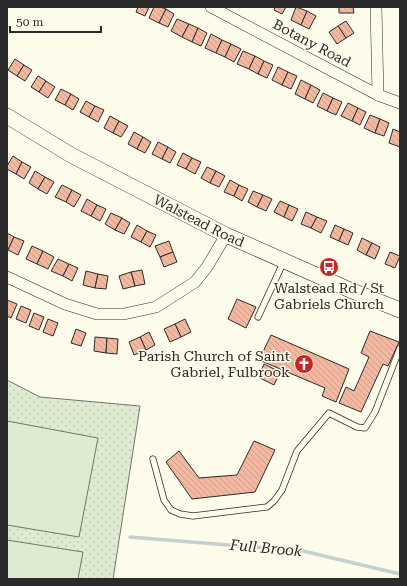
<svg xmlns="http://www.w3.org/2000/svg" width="407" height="586" font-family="'Roboto Serif',serif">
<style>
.grass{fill:url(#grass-dots);stroke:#74746e}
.garden{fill:#deebd1;stroke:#74746e}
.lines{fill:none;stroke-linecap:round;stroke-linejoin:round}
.stream{stroke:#c7d0d0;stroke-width:3.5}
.building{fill:url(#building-back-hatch);stroke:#2b2b2b}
.lane-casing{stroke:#2b2b2b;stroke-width:7}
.street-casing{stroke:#2b2b2b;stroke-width:12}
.secondary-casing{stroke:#2b2b2b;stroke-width:16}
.lane{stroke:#fdfbea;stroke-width:5.5}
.street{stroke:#fdfbea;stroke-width:11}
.secondary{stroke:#fdfbea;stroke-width:15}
.labels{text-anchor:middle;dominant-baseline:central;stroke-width:3;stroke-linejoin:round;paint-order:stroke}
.street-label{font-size:14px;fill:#2b2b2b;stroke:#fdfbea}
.poi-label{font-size:14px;fill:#2b2b2b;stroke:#fdfbea}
.water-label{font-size:15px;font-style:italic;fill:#2b2b2b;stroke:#fdfbea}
</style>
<defs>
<pattern id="grass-dots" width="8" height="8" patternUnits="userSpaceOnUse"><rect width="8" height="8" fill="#deebd1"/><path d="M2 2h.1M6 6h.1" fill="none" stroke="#bfcab4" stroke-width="1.8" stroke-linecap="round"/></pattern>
<pattern id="building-back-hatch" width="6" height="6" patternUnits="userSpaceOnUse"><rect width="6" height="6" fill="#f2b8a0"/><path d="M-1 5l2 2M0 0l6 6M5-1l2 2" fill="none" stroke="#d09e8a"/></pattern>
</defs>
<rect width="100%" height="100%" fill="#fdfbea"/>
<path class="grass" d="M7,380L40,397L140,406L113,579H7Z"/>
<g class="garden">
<path d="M7,421L98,438L79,537L7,525Z"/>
<path d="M7,540L83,552L78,579H7Z"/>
</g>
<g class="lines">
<path class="stream" d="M130,537L303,551L400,574"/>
</g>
<g class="building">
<path d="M138,7H149L145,16L136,12Z"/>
<path d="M154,7H160L166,9L159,23L149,18Z"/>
<path d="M275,7H286L282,14L274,10Z"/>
<path d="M296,7L307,11L301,25L291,20Z"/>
<path d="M339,7H353L354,13H339Z"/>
<path d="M166,9L174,14L168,27L159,23Z"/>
<path d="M307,11L316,16L309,29L301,25Z"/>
<path d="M177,19L189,24L182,37L171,31Z"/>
<path d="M346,21L354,33L346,38L338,26Z"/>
<path d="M189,24L198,28L192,42L182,37Z"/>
<path d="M338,26L346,38L337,44L329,32Z"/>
<path d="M198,28L207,33L201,46L192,42Z"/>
<path d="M211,34L222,40L216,53L205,48Z"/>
<path d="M222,40L231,44L225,57L216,53Z"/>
<path d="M231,44L241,49L234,62L225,57Z"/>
<path d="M243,51L255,56L249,69L237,64Z"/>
<path d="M255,56L264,61L258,74L249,69Z"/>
<path d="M15,59L24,65L17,76L8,70Z"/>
<path d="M264,61L273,65L267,78L258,74Z"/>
<path d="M24,65L32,70L25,81L17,76Z"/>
<path d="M278,67L288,72L282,85L272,80Z"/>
<path d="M288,72L297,76L291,89L282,85Z"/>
<path d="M38,76L46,81L39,92L31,87Z"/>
<path d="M301,80L311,85L305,99L295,94Z"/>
<path d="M46,81L55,87L48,98L39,92Z"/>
<path d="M311,85L320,90L313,103L305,99Z"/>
<path d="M61,89L71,94L65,105L55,100Z"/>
<path d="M323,93L333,98L327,111L317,106Z"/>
<path d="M71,94L79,99L73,110L65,105Z"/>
<path d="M333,98L342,102L336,115L327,111Z"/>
<path d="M86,101L95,106L89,117L80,112Z"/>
<path d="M348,103L358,108L352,121L341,116Z"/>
<path d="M95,106L104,110L98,122L89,117Z"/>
<path d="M358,108L366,112L360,125L352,121Z"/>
<path d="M370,115L380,119L375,133L364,128Z"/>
<path d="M110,116L119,121L113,133L104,128Z"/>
<path d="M380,119L389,123L384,136L375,133Z"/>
<path d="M119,121L128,126L121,137L113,133Z"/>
<path d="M393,129L400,132V147L389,143Z"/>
<path d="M134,132L143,137L137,149L128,144Z"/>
<path d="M143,137L151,142L145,153L137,149Z"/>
<path d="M158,142L168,147L162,159L152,154Z"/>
<path d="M168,147L176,152L170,163L162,159Z"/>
<path d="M183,153L192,158L186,169L177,165Z"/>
<path d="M13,156L22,162L16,174L7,169V166Z"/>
<path d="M192,158L201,162L195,174L186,169Z"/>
<path d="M22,162L31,167L24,179L16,174Z"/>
<path d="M207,167L216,171L210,183L201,178Z"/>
<path d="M35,171L45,177L38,189L29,183Z"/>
<path d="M216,171L225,176L219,187L210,183Z"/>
<path d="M45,177L54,182L47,194L38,189Z"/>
<path d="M230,180L239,185L234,196L224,192Z"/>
<path d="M62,185L72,190L66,202L55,197Z"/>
<path d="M239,185L248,189L242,201L234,196Z"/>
<path d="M72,190L81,195L74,207L66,202Z"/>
<path d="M253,191L263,195L257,207L248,202Z"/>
<path d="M263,195L272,199L266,211L257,207Z"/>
<path d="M87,199L97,205L91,216L81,211Z"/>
<path d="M280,201L289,205L284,217L274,212Z"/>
<path d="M97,205L106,209L100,221L91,216Z"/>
<path d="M289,205L298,209L292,221L284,217Z"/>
<path d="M306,212L317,217L311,228L301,224Z"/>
<path d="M111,213L122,218L115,230L105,224Z"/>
<path d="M317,217L327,221L321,233L311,228Z"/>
<path d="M122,218L130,223L124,234L115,230Z"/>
<path d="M137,225L147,231L141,242L131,237Z"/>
<path d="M335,225L344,229L339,241L330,237Z"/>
<path d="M344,229L353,233L348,245L339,241Z"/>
<path d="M147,231L156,235L150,247L141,242Z"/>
<path d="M7,233L14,237L8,250L7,249Z"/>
<path d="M14,237L24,241L18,255L8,250Z"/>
<path d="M362,238L372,243L366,255L357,250Z"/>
<path d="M169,241L173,252L160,257L155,246Z"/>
<path d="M372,243L380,247L375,259L366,255Z"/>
<path d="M32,246L43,251L37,264L26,259Z"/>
<path d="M43,251L54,257L48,269L37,264Z"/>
<path d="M173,252L177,262L164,267L160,257Z"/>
<path d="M390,252L400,256L395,268L385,264Z"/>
<path d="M58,259L69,264L63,276L51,271Z"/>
<path d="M69,264L78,268L72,281L63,276Z"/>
<path d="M142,270L145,284L135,286L131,272Z"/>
<path d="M86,271L98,274L95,288L83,285Z"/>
<path d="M131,272L135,286L123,289L119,276Z"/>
<path d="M98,274L108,276L106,289L95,288Z"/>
<path d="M237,299L256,307L246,328L228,319Z"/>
<path d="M7,300L17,304L11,318L7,316Z"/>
<path d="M21,306L31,310L26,323L16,319Z"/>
<path d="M34,313L44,317L39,330L29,326Z"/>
<path d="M48,319L58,323L53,336L43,332Z"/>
<path d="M185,319L191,332L181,337L175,324Z"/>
<path d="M175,324L181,337L170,342L164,329Z"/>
<path d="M76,329L86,333L81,346L71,343Z"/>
<path d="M370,331L399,342L388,366L383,364L361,412L339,403L346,387L354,391L369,357L361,353Z"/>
<path d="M149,332L155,345L146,350L140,337Z"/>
<path d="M271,335L349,369L336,402L322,396L325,388L259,360Z"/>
<path d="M95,337L107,338L106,353L94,351Z"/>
<path d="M140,337L146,350L134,355L129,342Z"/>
<path d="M107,338L118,339L117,354L106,353Z"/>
<path d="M264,364L280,372L274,385L258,377Z"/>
<path d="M254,441L275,450L255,492L192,499L166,462L179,451L199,478L237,475Z"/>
</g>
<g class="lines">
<g class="lane-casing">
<g id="lane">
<path d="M258,317L284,261"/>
<path d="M153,459L164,500L171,510L180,514L193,516L267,507L274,501L282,490L297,451L329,413L357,427L365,428L375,412L400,348"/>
</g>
</g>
<g class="street-casing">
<g id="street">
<path d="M211,7L378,95L400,103"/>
<path d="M376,7L378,95"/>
<path d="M7,277L65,304L97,314H124L156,307L195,282L207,267L226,235"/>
</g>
</g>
<g class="secondary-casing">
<g id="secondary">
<path id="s1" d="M7,116L71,155L226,235L350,290L400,310"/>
</g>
</g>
<use href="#lane" class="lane"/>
<use href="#street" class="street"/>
<use href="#secondary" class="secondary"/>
</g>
<defs>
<g id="bus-disc" transform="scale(1)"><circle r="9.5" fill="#c62828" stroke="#fdfbea"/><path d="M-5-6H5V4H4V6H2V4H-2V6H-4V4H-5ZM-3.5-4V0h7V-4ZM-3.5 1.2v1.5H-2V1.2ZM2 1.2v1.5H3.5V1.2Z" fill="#fff"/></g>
<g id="church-disc" transform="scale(1)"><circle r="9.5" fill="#c62828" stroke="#fdfbea"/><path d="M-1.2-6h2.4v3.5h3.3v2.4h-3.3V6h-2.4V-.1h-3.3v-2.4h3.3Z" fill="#fff"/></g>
</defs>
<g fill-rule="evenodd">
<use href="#bus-disc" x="329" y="267"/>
<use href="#church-disc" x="304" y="364"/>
</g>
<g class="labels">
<g class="street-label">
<text transform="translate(312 43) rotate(28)">Botany Road</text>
<text stroke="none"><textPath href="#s1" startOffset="219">Walstead Road</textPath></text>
</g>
<g class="poi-label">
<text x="329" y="288">Walstead Rd / St<tspan x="329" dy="16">Gabriels Church</tspan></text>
<text x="290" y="356" text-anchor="end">Parish Church of Saint<tspan x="290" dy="16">Gabriel, Fulbrook</tspan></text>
</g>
<g class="water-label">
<text transform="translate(266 548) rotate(5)">Full Brook</text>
</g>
</g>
<rect width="407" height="586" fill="none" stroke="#2b2b2b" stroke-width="16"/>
<path d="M10 26v6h91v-6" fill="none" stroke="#2b2b2b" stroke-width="2"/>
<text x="16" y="26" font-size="12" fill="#2b2b2b" stroke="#fdfbea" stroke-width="3" paint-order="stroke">50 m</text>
</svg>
